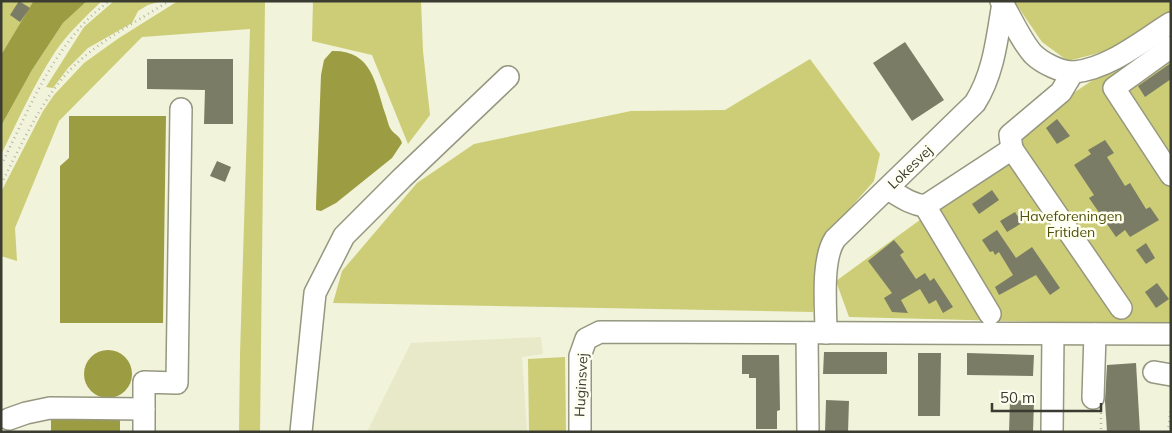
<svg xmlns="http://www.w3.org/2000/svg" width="1172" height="433" font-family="Mulish,sans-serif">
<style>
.built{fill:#e7e9c8}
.green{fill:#cccd76}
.water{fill:#9c9d42}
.building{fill:#7b7c65}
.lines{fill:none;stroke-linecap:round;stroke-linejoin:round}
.minor-casing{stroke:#969780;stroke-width:24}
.path{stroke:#b4b5a1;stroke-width:2.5;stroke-dasharray:1 4;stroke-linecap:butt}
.minor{stroke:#fff;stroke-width:21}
.labels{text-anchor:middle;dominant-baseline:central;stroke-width:5;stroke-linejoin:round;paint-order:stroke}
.street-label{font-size:14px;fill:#3a3b31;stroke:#fefff0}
.park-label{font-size:14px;fill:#51510b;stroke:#fefff0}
</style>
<rect width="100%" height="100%" fill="#f1f3da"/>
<path class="built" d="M541,337L543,354L522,357L527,432H367L411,343Z"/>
<g class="green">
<path d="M1,1H34L1,55Z"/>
<path d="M87,1H102C85,17 68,33 55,52C34,84 18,120 1,155V126L32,70L63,23Z"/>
<path d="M114,1H162L148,5L138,11L132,23L88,48L68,68L53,88L46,87L84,27Z"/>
<path d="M178,1H265L260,432H239L240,355L250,29L142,37L59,121L15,228L17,261L1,256V192L43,111L54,95L84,63L119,38Z"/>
<path d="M313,1H421L423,51L430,115L408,144L372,55L312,41Z"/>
<path d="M1014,1H1171V13L1122,47L1068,61L1042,42Z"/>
<path d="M1171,28V325L849,317L836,281L924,217L1072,94Z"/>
<path d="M810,59L880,154L874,181L821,241L813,312L333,303L342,271L417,183L474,144L631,111L725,110Z"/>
<path d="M565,357L566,432H529L528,359Z"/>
</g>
<g class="water">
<path d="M87,1L63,23L32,70L1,126V55L33,2Z"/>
<path d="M332,51C372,50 375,83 385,113C387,118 388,124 390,128C394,135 399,134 402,143L392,158L336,203L321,211L316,210V205L321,75L324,60Z"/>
<path d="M69,116H166L163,323H60V166L69,158Z"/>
<circle cx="108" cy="374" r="24"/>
<path d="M80,415H90V420H120V432H51V420H80Z"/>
</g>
<g class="building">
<path d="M19,1L30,8L20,22L10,15Z"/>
<path d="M905,42L944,100L912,121L873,63Z"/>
<path d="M147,59H233V124H204L205,90L147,89Z"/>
<path d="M1171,63V79L1145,97L1138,86Z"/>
<path d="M1057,119L1070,136L1057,144L1046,128Z"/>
<path d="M1105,140L1114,153L1107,157L1125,186L1130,183L1146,209L1150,207L1159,220L1130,237L1125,230L1116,237L1089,198L1094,195L1074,165L1091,154L1088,150Z"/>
<path d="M217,161L231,167L225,182L210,176Z"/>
<path d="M992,190L999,200L979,214L972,204Z"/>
<path d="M1015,212L1022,223L1007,232L1000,221Z"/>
<path d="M997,230L1016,258L1032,247L1060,288L1050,295L1036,275L999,295L995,287L1013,275L999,252L995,255L993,251L990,252L982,240Z"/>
<path d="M894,240L904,252L900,255L916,279L925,273L930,281L934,278L953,307L943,313L936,300L929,304L920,289L901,300L908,313L892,312L884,298L892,293L868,261Z"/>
<path d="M1146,243L1155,258L1146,264L1136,250Z"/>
<path d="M1157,283L1169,299L1156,308L1145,292Z"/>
<path d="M824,352H887V374H823Z"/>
<path d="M918,353H941L940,416H918Z"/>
<path d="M967,353L1034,355L1033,376L967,375Z"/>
<path d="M742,355H779L780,410L777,411V429H756V378H749V374H742Z"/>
<path d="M1136,363L1140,432H1107L1105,401L1107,365Z"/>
<path d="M826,400L849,401L848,432H825Z"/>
<path d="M1010,400L1034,401L1033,432H1009Z"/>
</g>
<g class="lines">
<g class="minor-casing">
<g id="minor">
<path d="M1001,1C1011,17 1021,41 1033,54C1042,63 1062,73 1075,72C1110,68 1142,41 1171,23"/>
<path d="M1171,47L1114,88L1171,175"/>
<path d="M1012,149L1121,308"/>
<path d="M888,189C900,196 910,204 925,206L1012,149L1010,135L1061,92L1073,72"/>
<path d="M925,206L990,314"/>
<path d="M807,333L808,432"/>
<path d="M826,333C826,307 821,260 835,239L975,103C994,73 997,38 1003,3"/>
<path d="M1154,372L1171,375"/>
<path d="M1093,398L1095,334"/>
<path d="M9,419L26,413L50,408L144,409"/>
<path d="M144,432V382L177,383L181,109"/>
<path d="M301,432L315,293L344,236L402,178L508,77"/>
<path d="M580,432V356L586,339L600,332L1171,334"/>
<path d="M1052,432L1053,334"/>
</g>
</g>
<g class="path">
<path d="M1,165C24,120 44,69 78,30C87,19 98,10 109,1"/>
<path d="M1,184C21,146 39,104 68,72C96,42 135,23 169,1"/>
<path d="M1101,413V432"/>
<path d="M1168,432L1171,406"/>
</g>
<use href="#minor" class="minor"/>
</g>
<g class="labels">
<g class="street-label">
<text transform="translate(910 167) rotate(-44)">Lokesvej</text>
<text transform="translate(581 385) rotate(-87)">Huginsvej</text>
</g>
<g class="park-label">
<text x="1071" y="216">Haveforeningen<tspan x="1071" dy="16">Fritiden</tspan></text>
</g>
</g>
<rect width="1172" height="433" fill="none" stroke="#3a3b31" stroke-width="5"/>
<path d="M992 403v8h109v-8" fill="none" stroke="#3a3b31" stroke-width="2.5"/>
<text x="1000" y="403" font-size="15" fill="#3a3b31" stroke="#fefff0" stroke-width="4" paint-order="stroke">50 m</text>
</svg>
